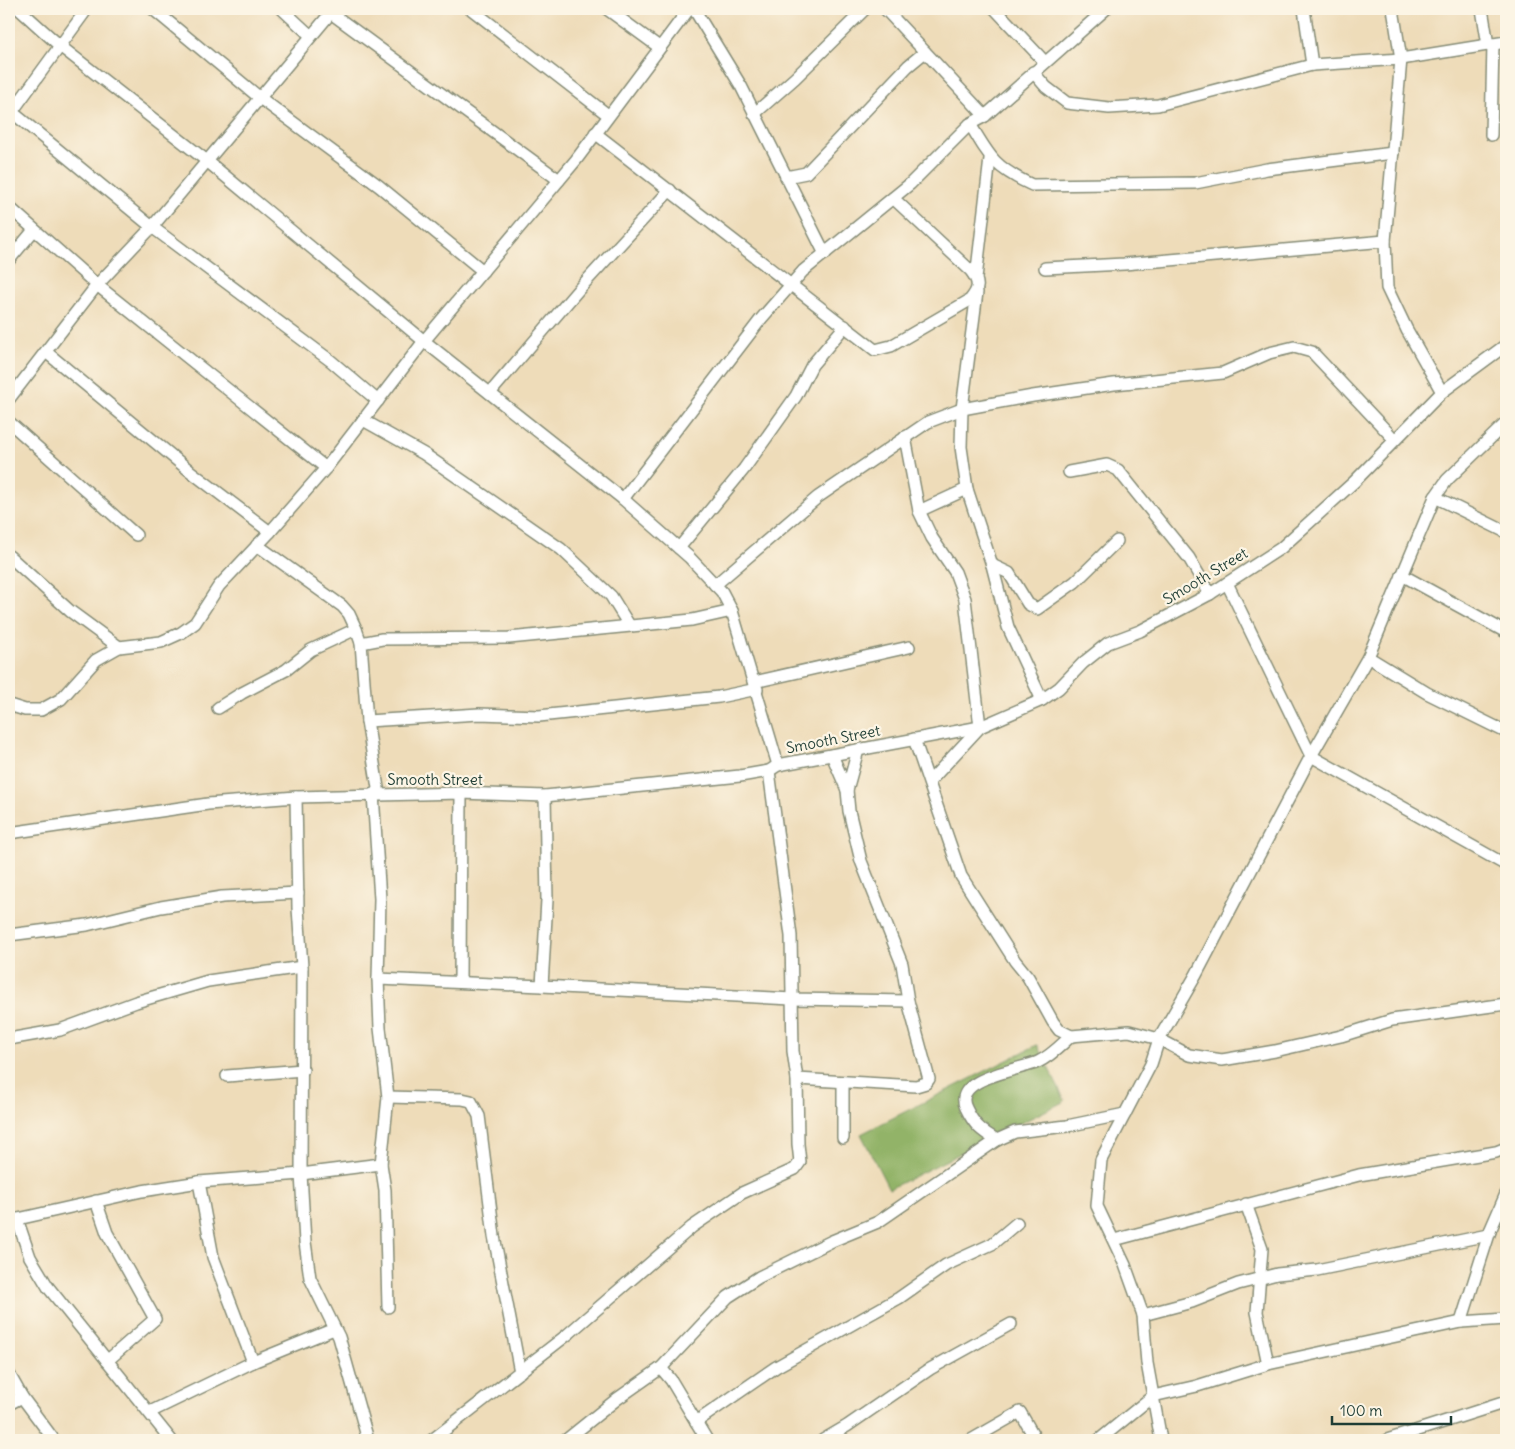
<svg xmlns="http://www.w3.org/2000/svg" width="1515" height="1449" font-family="Delius,sans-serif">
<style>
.forest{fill:#92b367;stroke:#58784e}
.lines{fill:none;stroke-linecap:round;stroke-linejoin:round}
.minor-casing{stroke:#868c76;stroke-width:14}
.minor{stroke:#fff;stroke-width:11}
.labels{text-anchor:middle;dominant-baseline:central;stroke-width:4.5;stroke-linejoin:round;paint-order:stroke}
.street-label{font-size:15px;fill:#1f3d34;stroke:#fcf5e5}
</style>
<rect width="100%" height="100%" fill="#fcf5e5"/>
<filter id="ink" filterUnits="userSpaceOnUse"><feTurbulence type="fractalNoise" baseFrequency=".02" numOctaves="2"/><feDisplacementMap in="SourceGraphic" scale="10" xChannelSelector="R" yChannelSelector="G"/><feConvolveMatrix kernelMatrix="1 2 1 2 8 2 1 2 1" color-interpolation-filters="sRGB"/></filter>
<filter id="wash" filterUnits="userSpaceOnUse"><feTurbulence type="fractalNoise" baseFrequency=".0096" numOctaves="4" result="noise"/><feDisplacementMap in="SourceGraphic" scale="20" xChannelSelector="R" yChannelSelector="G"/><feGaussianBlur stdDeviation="1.12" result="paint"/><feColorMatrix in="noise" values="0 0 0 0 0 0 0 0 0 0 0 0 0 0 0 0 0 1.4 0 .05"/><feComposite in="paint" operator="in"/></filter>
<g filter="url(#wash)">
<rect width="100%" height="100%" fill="#eedcb9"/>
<path class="forest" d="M1037,1045L1065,1101L889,1189L861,1134Z"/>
</g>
<g filter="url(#ink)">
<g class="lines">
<g class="minor-casing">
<g id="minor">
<path d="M19,9L60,46L207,161L424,341L623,499L689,557L722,592L732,611L778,765"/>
<path d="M153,9L260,98L379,186L483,271"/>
<path d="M282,9L311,36"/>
<path d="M471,9L608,115"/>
<path d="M607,9L659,47"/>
<path d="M694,9L741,86L825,254"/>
<path d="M885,9L985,116"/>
<path d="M995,9L1044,61"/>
<path d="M1304,9L1312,65"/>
<path d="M1393,9L1401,59L1385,241L1387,288L1407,330L1442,392"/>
<path d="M1482,9L1488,45"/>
<path d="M331,13L559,180"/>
<path d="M1033,72L1046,87L1067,103L1109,108L1158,105L1312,65L1401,59L1506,42"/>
<path d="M12,112L152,227L331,361L378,401"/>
<path d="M754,114L795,78L865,9"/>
<path d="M9,116L87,9"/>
<path d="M970,124C990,158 995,168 1032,185L1195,183L1267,169L1393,153"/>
<path d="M595,133L875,350L891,346L970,300C979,289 980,283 971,271L893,198"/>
<path d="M1491,135L1493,44"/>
<path d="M786,177L806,173L908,66L925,52"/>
<path d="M9,207L97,285L326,468"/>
<path d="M9,260L34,230"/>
<path d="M1045,268L1124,264L1385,241"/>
<path d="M976,278L990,159"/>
<path d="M977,292L962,409L961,447L967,489L992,565L1008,627L1042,700"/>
<path d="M46,352L190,471L270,532"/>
<path d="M490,393L579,289L670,190"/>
<path d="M9,399L97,285L152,227L334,9"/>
<path d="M363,420L424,454L561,549L611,596L629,625"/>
<path d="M9,422L136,535"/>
<path d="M905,437L919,511L932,538L955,572L965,599L980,727L930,781"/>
<path d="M1069,472L1107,465L1118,470L1189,558L1210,594"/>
<path d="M1435,497L1506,532"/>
<path d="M623,499L761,319L803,271L910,184L970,124L985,116L1106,9"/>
<path d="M919,511L967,489"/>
<path d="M257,545L342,606L349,614L356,629"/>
<path d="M679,548L744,469L796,396L812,365L845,326"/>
<path d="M9,556L70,611L119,647"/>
<path d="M992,565L1009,573L1028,604L1037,609L1075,582L1117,541"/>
<path d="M1402,575L1506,632"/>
<path d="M1227,583L1311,756L1506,865"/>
<path d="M715,585L818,497L928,422L962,409L1033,396L1114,384L1223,373L1269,353L1294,347L1312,352L1394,439"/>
<path d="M1368,657L1427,693L1506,732"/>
<path d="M754,682L909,647"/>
<path d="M9,705L25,710H41L61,699L96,660L119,647L161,642L181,633L195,623L219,586L270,532L326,468L424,341L576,160L689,9"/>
<path d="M218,708L242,693L286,670L311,650L356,629L361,643"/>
<path d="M367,721L479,714L539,716L719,697L757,689"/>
<path d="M914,739L961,876L1015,961L1028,977L1053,1022L1059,1030L1071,1036L1129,1031L1159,1039L1189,1055L1222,1060L1275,1051L1341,1036L1392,1020L1506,1004"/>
<path d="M832,755L847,790"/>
<path d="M373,794L380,899L378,979L380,1028L388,1097L381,1164L385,1190L388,1307"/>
<path d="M379,794L367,721L361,643L382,639L509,638L692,620L732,611"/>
<path d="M545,796L547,900L542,986L792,999L908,1001"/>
<path d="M296,797L298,908L302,967L301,1174L305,1242L310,1278L339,1337L368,1440"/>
<path d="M9,833L208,804L296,797L461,793L545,796L740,776L769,771L778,765L980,727L1042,700L1059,688L1083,663L1108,643L1140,631L1210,594L1281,548L1354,482L1442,392L1506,345"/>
<path d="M9,935L87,925L161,907L222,897L298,893"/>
<path d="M378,979L542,986"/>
<path d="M460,982L461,793"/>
<path d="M9,1039L60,1030L136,1002L208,981L302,967"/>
<path d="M227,1076L303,1070"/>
<path d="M797,1079L916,1086L926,1083L929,1079L908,1001L902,964L861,861L849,811L847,790L858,750"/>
<path d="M388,1097L462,1099L471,1101L479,1116L494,1236L520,1372"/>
<path d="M843,1138V1083"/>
<path d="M997,1140C981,1131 974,1125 966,1108C951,1078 1020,1070 1038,1062C1051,1056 1060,1046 1071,1036"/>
<path d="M199,1182L213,1257L253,1362"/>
<path d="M96,1201L107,1233L155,1319L107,1361"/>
<path d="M1246,1204L1262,1249L1257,1312L1268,1364"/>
<path d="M17,1219L30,1257L48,1287L171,1440"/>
<path d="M9,1221L142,1191L199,1182L301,1174L381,1164"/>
<path d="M1114,1240L1359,1175L1496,1152L1506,1148"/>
<path d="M1143,1315L1192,1302L1238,1284L1277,1274L1317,1270L1488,1235L1490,1231"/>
<path d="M1461,1322L1490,1231L1506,1194"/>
<path d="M661,1368L728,1297L759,1277L832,1241L878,1222L997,1140L1015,1132L1067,1126L1125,1114"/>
<path d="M9,1374L22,1397L54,1440"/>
<path d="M9,1404L22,1397"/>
<path d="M150,1412L253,1362L334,1329"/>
<path d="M696,1422L776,1367L899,1298L946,1265L992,1244L1017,1223"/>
<path d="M432,1440L567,1335L692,1227L742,1193L795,1169L800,1162L798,1144L797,1079L793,1051L791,936L769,771"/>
<path d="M566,1440L617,1399L661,1368L671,1380L707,1440"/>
<path d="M823,1440L847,1426L930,1369L1011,1324"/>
<path d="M971,1440L1020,1412L1036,1440"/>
<path d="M1099,1440L1153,1396L1197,1386L1268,1364L1461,1322L1506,1319"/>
<path d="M1161,1440L1147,1363L1143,1315L1125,1265L1097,1206L1101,1160L1151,1064L1159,1039L1196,975L1311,756L1368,657L1435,497L1447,480L1506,423"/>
<path d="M1387,1440L1506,1402"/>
</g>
</g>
<use href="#minor" class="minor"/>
</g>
</g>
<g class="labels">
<g class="street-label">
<text transform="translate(1205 576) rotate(-31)">Smooth Street</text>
<text transform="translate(833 739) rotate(-11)">Smooth Street</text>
<text x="435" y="779">Smooth Street</text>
</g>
</g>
<rect width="1515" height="1449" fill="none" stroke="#fcf5e5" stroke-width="30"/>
<path d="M1332 1416v8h119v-8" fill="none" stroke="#1f3d34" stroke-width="2.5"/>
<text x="1340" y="1416" font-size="15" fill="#1f3d34" stroke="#fcf5e5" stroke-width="4" paint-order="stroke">100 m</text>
</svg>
